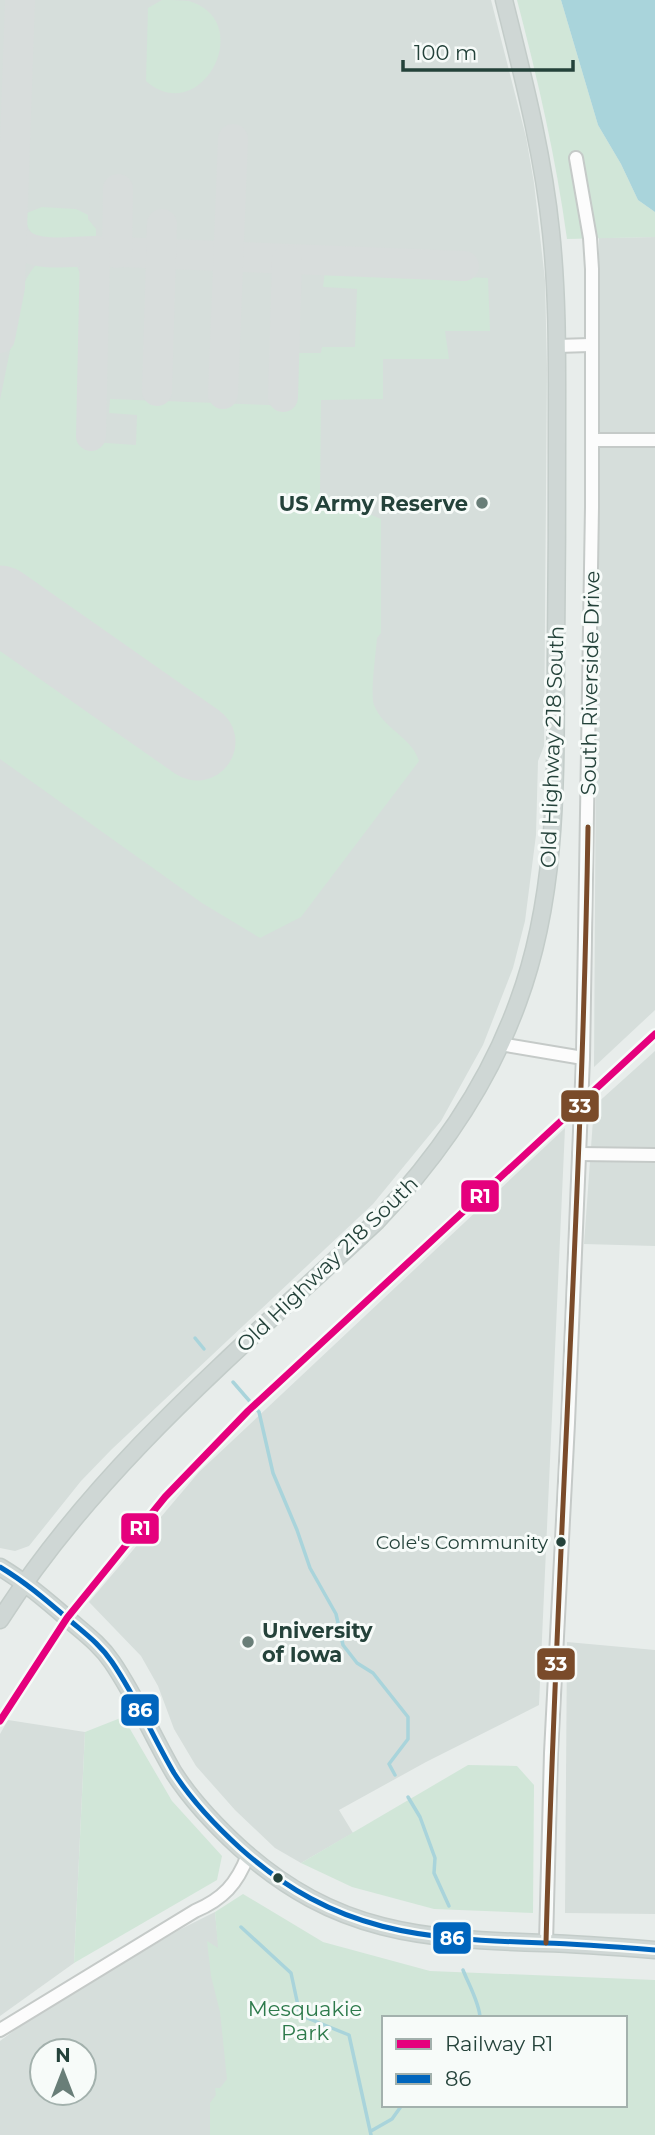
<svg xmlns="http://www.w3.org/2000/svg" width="655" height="2135" font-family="Montserrat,sans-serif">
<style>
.built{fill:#d6dedb;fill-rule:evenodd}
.green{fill:#d1e6d8;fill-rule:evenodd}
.water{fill:#a9d4db}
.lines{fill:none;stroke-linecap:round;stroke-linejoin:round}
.stream{stroke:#a9d4db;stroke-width:3.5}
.taxiway{stroke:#d8dddc;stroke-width:30}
.runway{stroke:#d8dddc;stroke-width:77}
.minor-casing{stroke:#c5cac8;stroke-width:16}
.major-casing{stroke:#c3ccc9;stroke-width:19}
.minor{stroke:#fcfcfc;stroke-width:12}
.major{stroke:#cfd7d5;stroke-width:16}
.bus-1-casing{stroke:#f7fbf9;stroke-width:10}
.bus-2-casing{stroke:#f7fbf9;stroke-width:10}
.bus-1{stroke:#0065bd;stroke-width:5}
.bus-2{stroke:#7a4b2a;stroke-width:5}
.rail-1-casing{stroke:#f7fbf9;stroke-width:12}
.rail-1{stroke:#e5007d;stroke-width:7}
.poi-dot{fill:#697e78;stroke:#f7fbf9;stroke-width:2.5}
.bus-dot{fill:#24423a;stroke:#f7fbf9;stroke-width:2.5}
.labels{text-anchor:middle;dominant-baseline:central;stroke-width:6;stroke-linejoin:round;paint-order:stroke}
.bus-label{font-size:19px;fill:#24423a;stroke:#f7fbf9;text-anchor:end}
.poi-label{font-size:21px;font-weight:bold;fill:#24423a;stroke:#f7fbf9;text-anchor:end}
.street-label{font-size:21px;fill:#24423a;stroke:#f7fbf9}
.park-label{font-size:21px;fill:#2d7a4b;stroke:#f7fbf9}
.line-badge{stroke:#f7fbf9;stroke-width:2.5}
.badge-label{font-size:19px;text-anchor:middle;font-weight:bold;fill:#fff}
</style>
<rect width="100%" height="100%" fill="#e8edeb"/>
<g class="built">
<path d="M0,0H491L526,137L534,183L545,280L547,368L544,746L538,761L536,835L525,921L513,968L483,1045L441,1121L373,1204L112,1449L81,1481L29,1546L15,1551L0,1548Z"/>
<path d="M655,237V1010L594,1067L599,238Z"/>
<path d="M655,1051V1246L584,1244L594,1106Z"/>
<path d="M565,1128L539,1705L426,1762L339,1810L353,1833L301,1863L275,1848L235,1810L196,1766L174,1729L158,1686L141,1656L89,1602L199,1472Z"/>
<path d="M567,1642L655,1650V1914L565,1913Z"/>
<path d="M8,1720L85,1732L74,1963L0,2016V1734Z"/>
<path d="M215,1912L233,2088L217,2135H0V2041L30,2019L179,1930ZM42,2051H84V2093H42Z"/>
</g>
<g class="green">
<path d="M162,0C171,0 181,0 189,1C258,22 200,129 146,81L148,8Z"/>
<path d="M517,0H561L598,125L621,164L638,200L655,212V237L567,239C556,158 538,80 517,0Z"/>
<path d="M42,207L76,209L88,215V219L96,229V240C80,247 38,246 29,229C26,224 27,218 27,213Z"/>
<path d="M74,259L81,276L77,441L136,445L137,415L109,413L110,399L294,406L296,353H321L322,347H355L357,289L323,287L325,271L488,278L490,331H445L449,359H383V399L321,400L320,493L381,519V633L377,638C376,652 370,695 374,705C383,729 412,737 419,761L301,917L260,938L202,903L0,759V627L203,767L227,735L0,579V400L23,286C38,255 41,261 74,259Z"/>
<path d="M123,1717L172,1801L222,1856L217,1880L74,1963L85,1732Z"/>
<path d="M468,1765L517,1766L534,1785L533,1913L434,1909L352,1887L301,1863Z"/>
<path d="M243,1894L323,1942L430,1971L655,1980V2135H210V2103L216,2095L215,2088H220L227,2079L220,2012L211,1976L207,1941L218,1948L215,1912ZM384,2018H625V2105H384Z"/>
</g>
<path class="water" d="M561,0H655V212L638,200L621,164L598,125Z"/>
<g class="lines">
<g class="stream">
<path d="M195,1338L204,1349"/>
<path d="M233,1382L259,1412L273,1473L297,1530L310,1568L336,1614L343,1645L357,1663L373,1673L408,1717V1739L389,1764L395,1775"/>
<path d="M408,1797L420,1817L435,1858L434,1873L449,1906"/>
<path d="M241,1927L291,1973L300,2015L349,2035L371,2135"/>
<path d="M463,1970C468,1983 480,2004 480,2018"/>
<path d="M371,2131L392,2119L402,2105"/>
</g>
<g class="taxiway">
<path d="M12,235C29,260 68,251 95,251L464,266"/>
<path d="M117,253L118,189"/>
<path d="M0,338L10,287L20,0"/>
<path d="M157,391L162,224"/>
<path d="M223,394L233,139"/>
<path d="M283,397L287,260"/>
<path d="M91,436L95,251"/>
<path d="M0,602L77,655"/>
</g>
<path class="runway" d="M0,604L197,742"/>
<g class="minor-casing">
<g id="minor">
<path d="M557,346L590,345"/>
<path d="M593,440H655"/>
<path d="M500,1044L583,1058"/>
<path d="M579,1154L655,1155"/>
<path d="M546,1943L551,1753L568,1423L583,1058L592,507V269L590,238L576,158"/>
<path d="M0,2030L195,1911C223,1899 237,1884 248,1855"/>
</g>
</g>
<g class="major-casing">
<g id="major">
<path d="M0,1567C25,1582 45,1599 67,1618C83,1632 100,1644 112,1662C136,1697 153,1737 174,1773C192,1801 216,1826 240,1848C336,1934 422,1939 544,1943C581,1944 618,1947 655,1950"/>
<path d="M0,1620C99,1464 244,1346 377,1221C438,1157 488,1085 518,1002C560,889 555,766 556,648C557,575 557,503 557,430C557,364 558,298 551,232C543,153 523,77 504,0"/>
</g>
</g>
<use href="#minor" class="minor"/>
<use href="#major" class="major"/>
<g class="bus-1-casing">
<path id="bus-1" d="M0,1567C25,1582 45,1599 67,1618C83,1632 100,1644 112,1662C136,1697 153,1737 174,1773C192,1801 216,1826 240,1848C336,1934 422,1939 544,1943C581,1944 618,1947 655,1950"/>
</g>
<g class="bus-2-casing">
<path id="bus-2" d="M546,1943C556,1571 582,1199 588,827"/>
</g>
<use href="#bus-1" class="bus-1"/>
<use href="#bus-2" class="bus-2"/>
<g class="rail-1-casing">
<path id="rail-1" d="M0,1721L67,1618L165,1497L248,1411L655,1034"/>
</g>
<use href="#rail-1" class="rail-1"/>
</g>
<g class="poi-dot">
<circle cx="482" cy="503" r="7"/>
<circle cx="248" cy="1642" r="7"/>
</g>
<g class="bus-dot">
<circle cx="561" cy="1542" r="6"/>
<circle cx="278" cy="1878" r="6"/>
</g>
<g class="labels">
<g class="bus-label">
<text x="548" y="1542">Cole's Community</text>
</g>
<g class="poi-label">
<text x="468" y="503">US Army Reserve</text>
<text x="262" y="1630" text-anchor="start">University<tspan x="262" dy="24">of Iowa</tspan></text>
</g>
<g class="street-label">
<text transform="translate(590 683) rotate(-89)">South Riverside Drive</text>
<text transform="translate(552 747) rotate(-88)">Old Highway 218 South</text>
<text transform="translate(327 1264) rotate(-44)">Old Highway 218 South</text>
</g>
<g class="park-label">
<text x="305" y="2008">Mesquakie<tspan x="305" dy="24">Park</tspan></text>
</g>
</g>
<g class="line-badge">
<rect x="560" y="1089" width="40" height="34" rx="7" fill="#7a4b2a"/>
<rect x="460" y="1179" width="40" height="34" rx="7" fill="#e5007d"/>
<rect x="120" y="1512" width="40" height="33" rx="7" fill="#e5007d"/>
<rect x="536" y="1647" width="40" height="34" rx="7" fill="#7a4b2a"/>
<rect x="120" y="1693" width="40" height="34" rx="7" fill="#0065bd"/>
<rect x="432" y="1921" width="40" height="34" rx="7" fill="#0065bd"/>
</g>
<g class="badge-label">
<text x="580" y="1113">33</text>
<text x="480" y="1203">R1</text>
<text x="140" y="1535">R1</text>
<text x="556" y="1671">33</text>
<text x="140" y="1717">86</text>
<text x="452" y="1945">86</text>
</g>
<rect x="382" y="2016" width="245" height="91" fill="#f7fbf9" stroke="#a3b1ad" stroke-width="2"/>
<rect x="396" y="2039" width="35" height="10" fill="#e5007d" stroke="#a3b1ad" stroke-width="2"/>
<text x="445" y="2051" font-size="21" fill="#24423a">Railway R1</text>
<rect x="396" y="2074" width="35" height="10" fill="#0065bd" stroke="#a3b1ad" stroke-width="2"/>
<text x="445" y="2086" font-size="21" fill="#24423a">86</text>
<g transform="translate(63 2072)"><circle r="33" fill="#f7fbf9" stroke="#a3b1ad" stroke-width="2"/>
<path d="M0-5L12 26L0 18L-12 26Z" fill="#697e78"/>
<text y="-10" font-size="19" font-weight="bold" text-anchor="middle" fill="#24423a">N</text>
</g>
<path d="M403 60v10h170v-10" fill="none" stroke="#24423a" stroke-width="3.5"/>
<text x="414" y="60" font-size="21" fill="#24423a" stroke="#f7fbf9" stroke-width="5" paint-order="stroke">100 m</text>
</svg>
